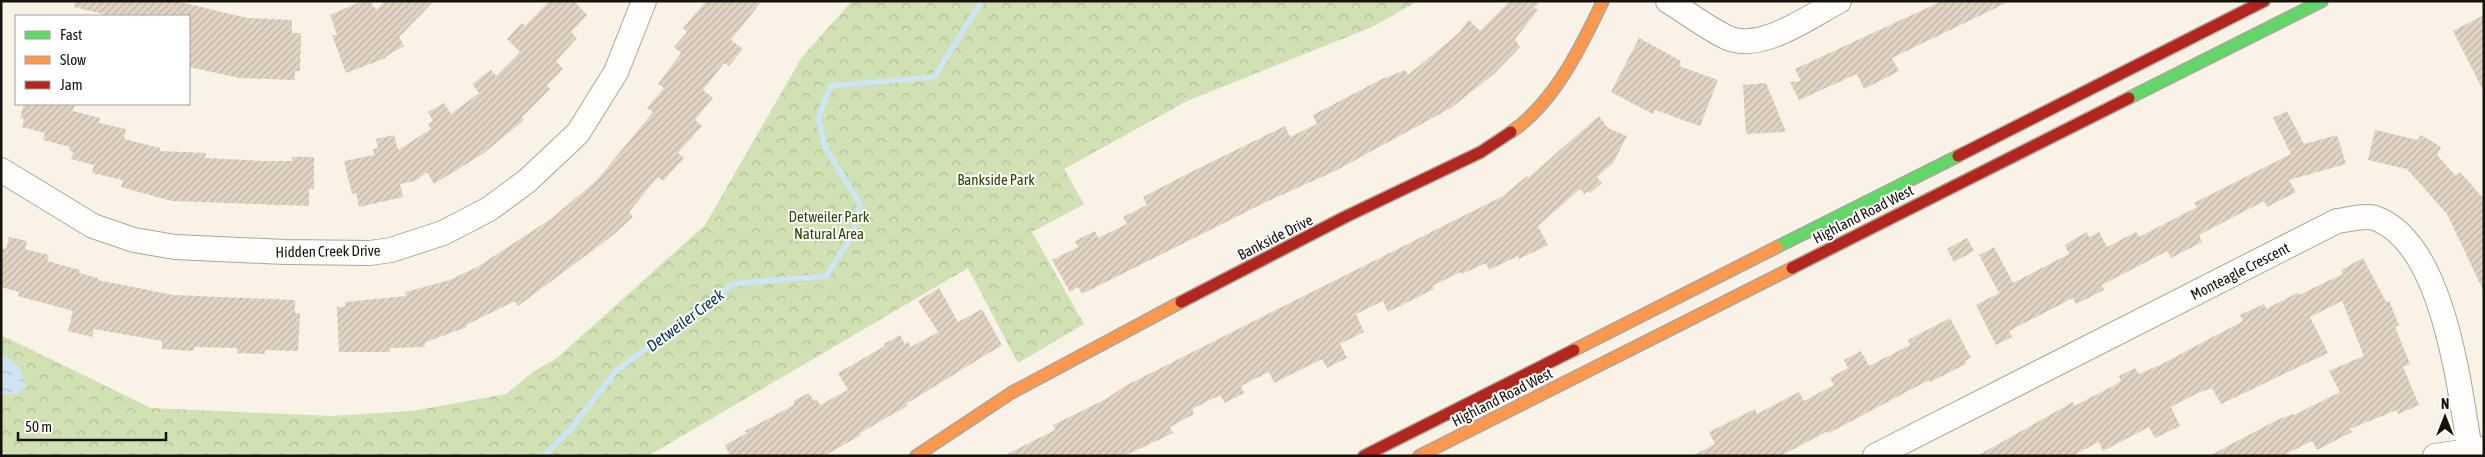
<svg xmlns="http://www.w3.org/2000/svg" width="2485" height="457" font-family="'Asap Condensed',sans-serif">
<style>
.forest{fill:url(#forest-crowns)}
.water{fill:url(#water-ripples)}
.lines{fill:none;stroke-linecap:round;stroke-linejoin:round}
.stream{stroke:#cee5f4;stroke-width:5.5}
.building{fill:url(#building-hatch)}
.street-casing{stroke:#aba69d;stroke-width:26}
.fast-casing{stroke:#aba69d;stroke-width:14}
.slow-casing{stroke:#aba69d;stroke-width:14}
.jam-casing{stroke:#aba69d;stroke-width:14}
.street{stroke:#fefdfb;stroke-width:24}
.fast{stroke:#63d668;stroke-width:11}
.slow{stroke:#ff974d;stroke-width:11}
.jam{stroke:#b3261e;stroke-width:11}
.labels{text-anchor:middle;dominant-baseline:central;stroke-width:4;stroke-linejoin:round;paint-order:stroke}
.park-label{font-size:15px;fill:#2c4703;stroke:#fff}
.street-label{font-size:15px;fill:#17120a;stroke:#fff}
.water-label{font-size:16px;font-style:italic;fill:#04324a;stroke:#fff}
</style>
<defs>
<pattern id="forest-crowns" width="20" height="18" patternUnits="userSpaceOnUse" patternTransform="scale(1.25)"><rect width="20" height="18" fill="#d0e1b4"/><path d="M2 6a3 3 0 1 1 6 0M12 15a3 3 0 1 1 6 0" fill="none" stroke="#b2c099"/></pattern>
<pattern id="water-ripples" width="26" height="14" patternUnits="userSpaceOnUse" patternTransform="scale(1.25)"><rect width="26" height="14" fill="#cee5f4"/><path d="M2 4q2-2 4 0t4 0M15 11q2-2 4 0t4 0" fill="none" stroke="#b0c3d0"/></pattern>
<pattern id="building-hatch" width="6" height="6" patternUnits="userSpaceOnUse" patternTransform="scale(1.25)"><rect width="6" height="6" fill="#e1d4c3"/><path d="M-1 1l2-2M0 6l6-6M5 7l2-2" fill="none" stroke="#c0b5a6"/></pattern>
</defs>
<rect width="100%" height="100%" fill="#f8f2e7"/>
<path class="forest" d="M852,1H1418L1372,27L1187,101L1064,169L1084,204L1032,232L1084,324L1018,363L968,268L648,456H1V335L151,408L332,416L412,411L506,394L533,372L557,358L705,225L802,57Z"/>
<path class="water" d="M1,356C17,362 24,369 25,387L16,394H1Z"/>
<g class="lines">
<g class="stream">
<path d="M1,454L6,456"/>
<path d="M543,456L569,431L616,371L733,284L826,276L853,235L860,204L826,149L818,118L831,86L934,77L982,1"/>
</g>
</g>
<g class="building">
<path d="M75,1H176L247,18L292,20V33H301L300,71H295V80L240,78L189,67V16H111L74,7Z"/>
<path d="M362,1H370L376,10L386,1H434L399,37L404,46L385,57L386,58L346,73L332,35H337L330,15Z"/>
<path d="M549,1H574L587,15L571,32L577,38L556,61L563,69L547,85L550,89L522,117L524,120L484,153L434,184L427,172L415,181L400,184L403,197L359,207L356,193L352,194L344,161L374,155L373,149L378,148L376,139L394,135L398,150L431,129L428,124L433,121L428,112L444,103L451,114L479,93L472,84L491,70L496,76L520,52L507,39L522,23L525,26Z"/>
<path d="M706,1H762L731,40L743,49L729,66L724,63L703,90L713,98L695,120L702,126L678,153L684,158L663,181L658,177L629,212L633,217L612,236L518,306L515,301L466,325L467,327L426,342L424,347L390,348V352H339L337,307H345V302L406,296L405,292L450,280L479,266L552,218L597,180L653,112L647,108L664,88L658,84L681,53L674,47L687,32L683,28Z"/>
<path d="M1510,1H1540L1534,8L1538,10L1515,39L1520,47L1495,73L1451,108L1335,171L1266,202L1082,294L1078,287L1070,292L1052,260L1078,247L1075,241L1095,231L1098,238L1127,224L1123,217L1147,205L1143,197L1191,172L1285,126L1290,137L1317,124L1313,115L1380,80L1405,70L1408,75L1459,33L1469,20L1480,31Z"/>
<path d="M1942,1H2010L1892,58L1899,71L1864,89L1857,74L1799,100L1790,82L1801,81L1795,69Z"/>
<path d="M2484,15V92L2453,31Z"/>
<path d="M1639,38L1681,61L1679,66L1718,80L1700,126L1655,110L1653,114L1611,92Z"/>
<path d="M1766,83L1786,132L1746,134L1743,85Z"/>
<path d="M24,104H75L73,111L100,118L99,123L126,129L124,139L160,148V151L206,153L205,158L264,161H292V157H314V189H309V206L172,201L121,187L123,180L92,173L94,165L71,159L73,152L69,150L70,147L43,140L45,133L22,127L24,119L20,118Z"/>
<path d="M2287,111L2304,144L2337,135L2346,164L2289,180L2296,192L2267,207L2264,201L2199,235L2202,242L2171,258L2167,251L2102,285L2104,290L2076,304L2073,298L2009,331L2012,337L1996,345L1976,305L1999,293L1979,255L1994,247L2013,283L2069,254L2065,246L2066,244L2087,232L2089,237L2099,232L2107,247L2136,232L2139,237L2197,207L2194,203L2291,154L2273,118Z"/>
<path d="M1599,116L1608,128L1627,136L1613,163L1597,177L1602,183L1590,193L1588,191L1584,194L1580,189L1538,226L1548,245L1519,259L1518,256L1489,270L1486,263L1462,274L1461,272L1432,286L1434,289L1388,312L1383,301L1356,314L1364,332L1340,344L1347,358L1327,368L1322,359L1274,383L1269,372L1241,386L1244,393L1225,403L1220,395L1192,409L1194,414L1170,427L1173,433L1124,456H1003L1055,430L1053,425L1106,399L1125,386L1503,196L1527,176L1528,178Z"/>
<path d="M2375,130L2418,140L2421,135L2441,147L2437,155L2456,176L2460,172L2484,199V292L2447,214L2407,169L2368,160Z"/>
<path d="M9,237L27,241L25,249L49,255L47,261L80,270L79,273L98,278V280L173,295L295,300V313H300L298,351L265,350V354L237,353V348L194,347V351L162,349V341L94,329L92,337L68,331L73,311L18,296L19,292L1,287V248L6,249Z"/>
<path d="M1967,238L1974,251L1954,262L1947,249Z"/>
<path d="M2363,258L2386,302L2389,301L2399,325L2395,327L2410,364L2403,367L2419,405L2398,414L2397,410L2350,429L2352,432L2317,450L2312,441L2282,456H2209L2277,420L2293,414L2294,415L2340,392L2329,371L2364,356L2342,301L2310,317L2328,353L2221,404L2212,388L2198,393L2171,407L2180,426L2155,438L2149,427L2103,451L2099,442L2072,456H1977L2073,402L2074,406L2115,385L2121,381L2119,376L2135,368L2139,374L2160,365L2243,321L2240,315L2264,304L2266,309L2297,293L2299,295L2343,274L2341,270Z"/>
<path d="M939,288L958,322L982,309L1002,345L906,404L907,406L860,433L861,435L824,456H730L725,445L747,433L745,431L794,405L793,401L809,393L814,401L817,399L820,405L848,390L838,373L885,346L884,344L900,335L905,344L908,342L911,347L938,332L918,301Z"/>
<path d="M1950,318L1971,358L1965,361L1966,364L1930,382L1929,380L1829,433L1828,431L1780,456H1692L1715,444L1709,432L1755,409L1757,414L1799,392L1804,401L1834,385L1830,378L1848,368L1844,360L1861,351L1869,366L1910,345L1908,340Z"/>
</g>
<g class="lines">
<g class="street-casing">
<g id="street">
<path d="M1668,1C1688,13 1708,29 1728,38C1762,52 1810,16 1839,1"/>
<path d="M1,170L93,226L134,240L175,247L285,252L370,253L391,250L443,233L489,209L527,181L578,133L616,72L644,1"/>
<path d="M1875,456L2337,221C2347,220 2365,215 2375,218C2444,243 2459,387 2470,450"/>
<path d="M2435,456L2484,449"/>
</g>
</g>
<g class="fast-casing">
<g id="fast">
<path d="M2129,98L2322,1"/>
<path d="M1777,247L1958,156"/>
</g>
</g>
<g class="slow-casing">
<g id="slow">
<path d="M1511,132C1554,103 1581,47 1603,1"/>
<path d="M1574,350L1777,247"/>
<path d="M916,456L1011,393L1181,302"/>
<path d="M1419,456L1792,268"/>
</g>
</g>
<g class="jam-casing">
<g id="jam">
<path d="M1958,156L2264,1"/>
<path d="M1792,268L2129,98"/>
<path d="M1181,302L1345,217L1481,152L1511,132"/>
<path d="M1364,456L1574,350"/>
</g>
</g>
<use href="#street" class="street"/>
<use href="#fast" class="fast"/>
<use href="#slow" class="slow"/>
<use href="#jam" class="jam"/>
</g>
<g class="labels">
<g class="park-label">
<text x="996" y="179">Bankside Park</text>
<text x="829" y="216">Detweiler Park<tspan x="829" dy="17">Natural Area</tspan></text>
</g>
<g class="street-label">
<text transform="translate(1863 214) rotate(-27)">Highland Road West</text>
<text transform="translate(1275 237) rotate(-27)">Bankside Drive</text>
<text transform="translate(328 251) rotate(-1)">Hidden Creek Drive</text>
<text transform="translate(2240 271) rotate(-27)">Monteagle Crescent</text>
<text transform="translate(1502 397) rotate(-27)">Highland Road West</text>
</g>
<g class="water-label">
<text transform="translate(685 320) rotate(-37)">Detweiler Creek</text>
</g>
</g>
<rect width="2485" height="457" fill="none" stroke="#17120a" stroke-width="5"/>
<rect x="15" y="15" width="175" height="90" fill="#ffffff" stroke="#a2a09d"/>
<rect x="25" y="31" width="25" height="8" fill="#63d668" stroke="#a2a09d"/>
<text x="60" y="40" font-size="15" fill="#17120a">Fast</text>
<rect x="25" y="56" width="25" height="8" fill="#ff974d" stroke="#a2a09d"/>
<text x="60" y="65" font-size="15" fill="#17120a">Slow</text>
<rect x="25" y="81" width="25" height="8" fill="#b3261e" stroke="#a2a09d"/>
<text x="60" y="90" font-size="15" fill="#17120a">Jam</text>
<g transform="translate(2445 417)" stroke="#ffffff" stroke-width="4" paint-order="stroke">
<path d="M0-4L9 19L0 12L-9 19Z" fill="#17120a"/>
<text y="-8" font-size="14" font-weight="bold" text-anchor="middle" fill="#17120a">N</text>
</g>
<path d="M18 432v8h148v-8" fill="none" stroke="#17120a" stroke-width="2.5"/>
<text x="25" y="432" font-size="15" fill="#17120a" stroke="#ffffff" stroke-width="4" paint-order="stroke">50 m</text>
</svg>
